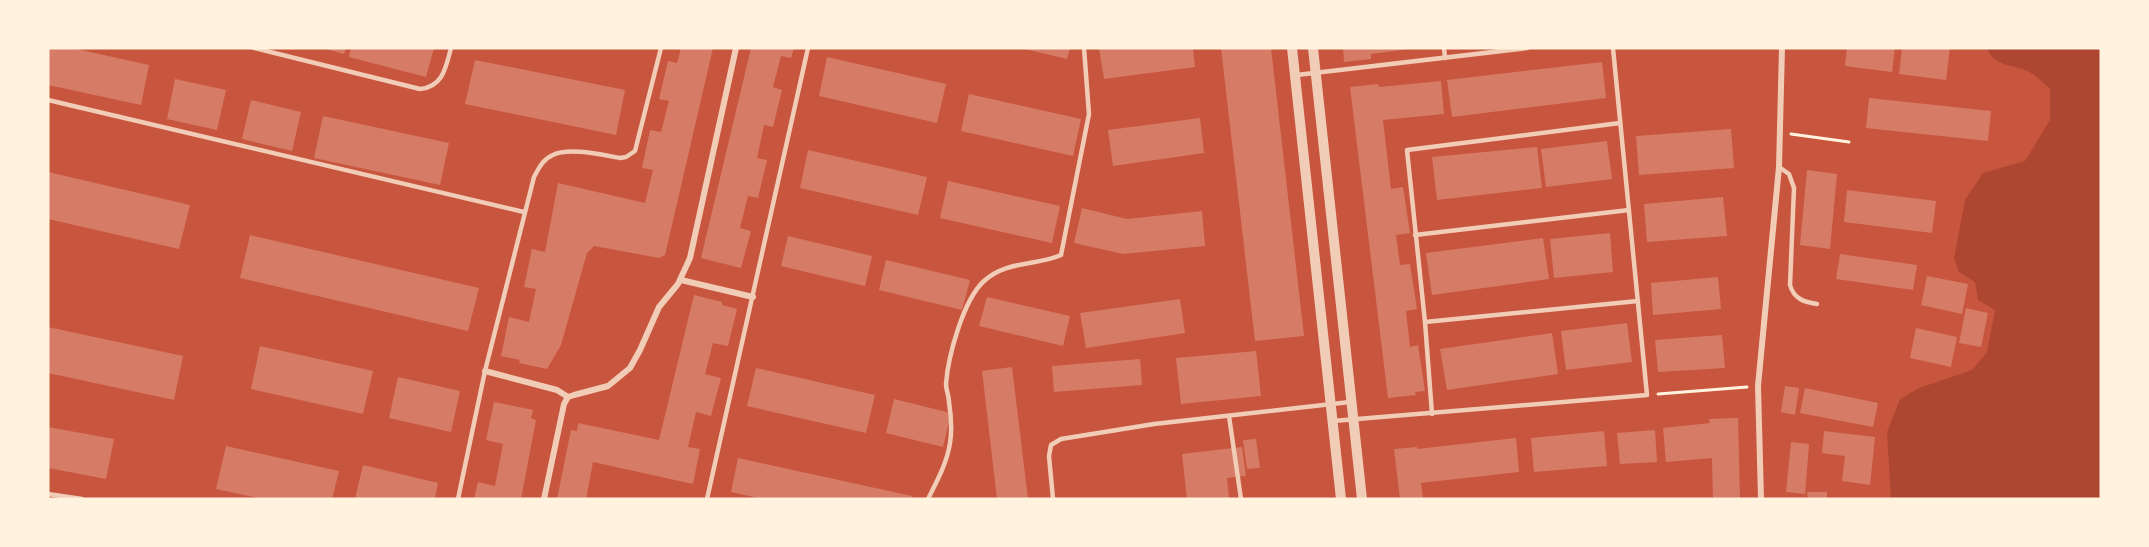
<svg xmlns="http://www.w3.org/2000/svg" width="2149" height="547" font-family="'Exo 2',sans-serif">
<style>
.green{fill:#ae4732}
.building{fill:#d67c66}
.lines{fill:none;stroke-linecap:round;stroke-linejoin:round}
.path{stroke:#fff3e0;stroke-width:3}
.service{stroke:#f1ccb7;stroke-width:4.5}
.minor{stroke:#f1ccb7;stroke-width:6}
.tertiary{stroke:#f1ccb7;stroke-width:10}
</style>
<rect width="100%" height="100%" fill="#c8553d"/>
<path class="green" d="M1987,48H2101V499H1891L1887,432L1900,399L1919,388L1972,370L1987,352L1995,310L1978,300L1975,282L1959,272L1954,258L1965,200L1983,173L2025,161L2050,120V89C2044,84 2038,77 2031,73C2015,63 1995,69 1987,48Z"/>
<g class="building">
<path d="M48,48H72L149,65L141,105L48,85Z"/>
<path d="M323,48H346L344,54Z"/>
<path d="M351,48H434L426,77L349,57Z"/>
<path d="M681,48H713L665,255L659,258L594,246L587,253L561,345L547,369L519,363L520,360L501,356L509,317L529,322L536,289L524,287L532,249L545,252L558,183L645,203L653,170L642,168L650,130L661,132L669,101L659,99L668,61L677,63Z"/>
<path d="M751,48H794L791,58L781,56L773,87L782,90L773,127L764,125L757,158L767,160L758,198L748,196L740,228L751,231L741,268L701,258Z"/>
<path d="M1021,48H1070L1067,59Z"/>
<path d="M1099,48H1193L1195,67L1104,79Z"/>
<path d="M1221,48H1271L1304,336L1255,341Z"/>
<path d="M1343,48H1409V49L1371,54V59L1344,62Z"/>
<path d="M1847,48H1895L1892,72L1845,66Z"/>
<path d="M1902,48H1950L1946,80L1899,74Z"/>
<path d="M827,57L946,84L937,123L819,96Z"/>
<path d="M475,60L625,90L616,135L465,104Z"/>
<path d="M1602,62L1606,98L1452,117L1447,80Z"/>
<path d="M175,79L226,90L217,130L167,119Z"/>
<path d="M1441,81L1444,114L1383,120L1391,189L1403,187L1410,233L1396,235L1400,265L1410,264L1417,309L1406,311L1410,347L1418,345L1425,391L1415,392L1416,395L1388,398L1350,87L1378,84L1379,87Z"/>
<path d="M969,94L1081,119L1073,156L961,131Z"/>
<path d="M1869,98L1991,111L1988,141L1866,128Z"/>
<path d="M251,100L301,112L292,151L242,139Z"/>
<path d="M323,116L449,143L440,185L314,158Z"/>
<path d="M1200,118L1204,153L1113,166L1108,130Z"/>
<path d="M1731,129L1734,168L1639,175L1636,136Z"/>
<path d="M1607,141L1612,179L1546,187L1541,149Z"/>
<path d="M1537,147L1542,188L1437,200L1432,157Z"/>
<path d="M808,150L927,177L918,215L800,188Z"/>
<path d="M1807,170L1837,174L1830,249L1800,245Z"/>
<path d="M48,172L190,205L179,249L48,219Z"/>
<path d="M948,181L1060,206L1052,243L940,218Z"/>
<path d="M1847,190L1936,201L1932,233L1844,222Z"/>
<path d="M1723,197L1727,236L1647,242L1644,204Z"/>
<path d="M1082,208L1127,219L1202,211L1205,246L1123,254L1074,243Z"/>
<path d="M1610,233L1613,272L1554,278L1550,239Z"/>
<path d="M250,235L479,288L468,331L240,278Z"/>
<path d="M788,236L872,256L865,286L781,266Z"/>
<path d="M1543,238L1549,279L1432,295L1426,253Z"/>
<path d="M1840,254L1917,265L1913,290L1836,279Z"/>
<path d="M886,260L970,280L962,310L879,290Z"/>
<path d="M1927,276L1968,284L1962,314L1921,305Z"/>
<path d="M1718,277L1721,309L1653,315L1651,283Z"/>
<path d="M694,295L722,302V305L737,309L728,346L713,343L705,374L721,378L711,416L696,412L688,447L700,449L693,484L593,462L586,499H557L571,430L577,431L578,423L659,440Z"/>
<path d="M987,297L1070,316L1063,346L979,326Z"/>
<path d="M1180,299L1185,333L1086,348L1080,313Z"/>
<path d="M1966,308L1988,313L1981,347L1959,343Z"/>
<path d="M1627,323L1632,362L1566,370L1561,331Z"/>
<path d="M48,327L183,356L174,400L48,373Z"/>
<path d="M1916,328L1957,337L1951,367L1910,358Z"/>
<path d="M1552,333L1558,374L1447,390L1440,349Z"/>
<path d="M1722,335L1725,368L1658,372L1655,340Z"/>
<path d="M260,346L373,371L363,414L251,389Z"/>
<path d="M1256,351L1261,396L1181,404L1176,358Z"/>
<path d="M1140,359L1142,385L1054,392L1052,366Z"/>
<path d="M1012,367L1028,499H997L982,371Z"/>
<path d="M756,368L875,395L866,433L747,406Z"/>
<path d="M398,377L460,391L451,432L389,418Z"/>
<path d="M1785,386L1799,388L1795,415L1781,412Z"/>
<path d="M1805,388L1878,403L1873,427L1800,413Z"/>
<path d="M894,399L951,413L943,447L886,433Z"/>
<path d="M494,402L533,410L531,418L536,420L521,499H474L478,482L495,486L503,444L486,440Z"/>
<path d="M1738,418L1740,499H1713L1712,458L1666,462L1663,428L1710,423L1709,419Z"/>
<path d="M48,427L114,439L106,479L48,468Z"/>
<path d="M1655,430L1657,462L1620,464L1617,433Z"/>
<path d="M1604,431L1607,466L1534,472L1531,438Z"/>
<path d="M1824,431L1875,437L1870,485L1842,481L1845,456L1822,453Z"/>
<path d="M1516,438L1519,472L1421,483L1423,499H1400L1394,449L1417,447V449Z"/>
<path d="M1256,439L1260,468L1247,469L1243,440Z"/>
<path d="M1791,442L1809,444L1805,494L1786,492Z"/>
<path d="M226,446L339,471L332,499H263L216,489Z"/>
<path d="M1242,447L1246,476L1227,478L1229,499H1187L1182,454Z"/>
<path d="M738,458L912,496L911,499H763L731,492Z"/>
<path d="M363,465L438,483L435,499H355Z"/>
<path d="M1807,492H1827V499H1808Z"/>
</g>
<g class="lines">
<g class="path">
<path d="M1791,134L1849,142"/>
<path d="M1658,394L1747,387"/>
</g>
<g class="service">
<path d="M254,48L420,89C443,87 446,67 451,48"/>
<path d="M1444,48L1445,58"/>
<path d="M1297,75L1527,48"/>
<path d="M48,100L524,212"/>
<path d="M1779,167L1789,174L1794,188L1790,285C1794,299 1804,302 1817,304"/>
<path d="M1415,235L1629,210"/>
<path d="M1425,322L1638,301"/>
<path d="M1432,414L1425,322L1407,150L1620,123"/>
<path d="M1229,416L1241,499"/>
<path d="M1333,421L1647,395L1613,48"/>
<path d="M48,494L82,499"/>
<path d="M458,499L485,371L534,177C539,168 543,159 553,155C569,147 602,155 620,158L626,157L635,151L661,48"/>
<path d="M707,499L808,48"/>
<path d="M928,499C937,481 947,463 950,443C952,431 951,415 949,402C949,396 946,390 946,384C948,357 963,300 984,281C1007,260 1037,266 1061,255L1089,114L1084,48"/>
<path d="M1053,499L1049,456L1051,445L1061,439L1154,424L1350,402"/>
</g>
<g class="minor">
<path d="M681,280L753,297"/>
<path d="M485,371L557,390L568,397"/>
<path d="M544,499L564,404L568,397L574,395L608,386L630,368L640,350L659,307L678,284L690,258L736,48"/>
<path d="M1761,499L1758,386L1779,167L1782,48"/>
</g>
<g class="tertiary">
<path d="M1292,48L1341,499"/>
<path d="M1313,48L1362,499"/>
</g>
</g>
<rect width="2149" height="547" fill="none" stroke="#fff3e0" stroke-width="99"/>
</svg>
